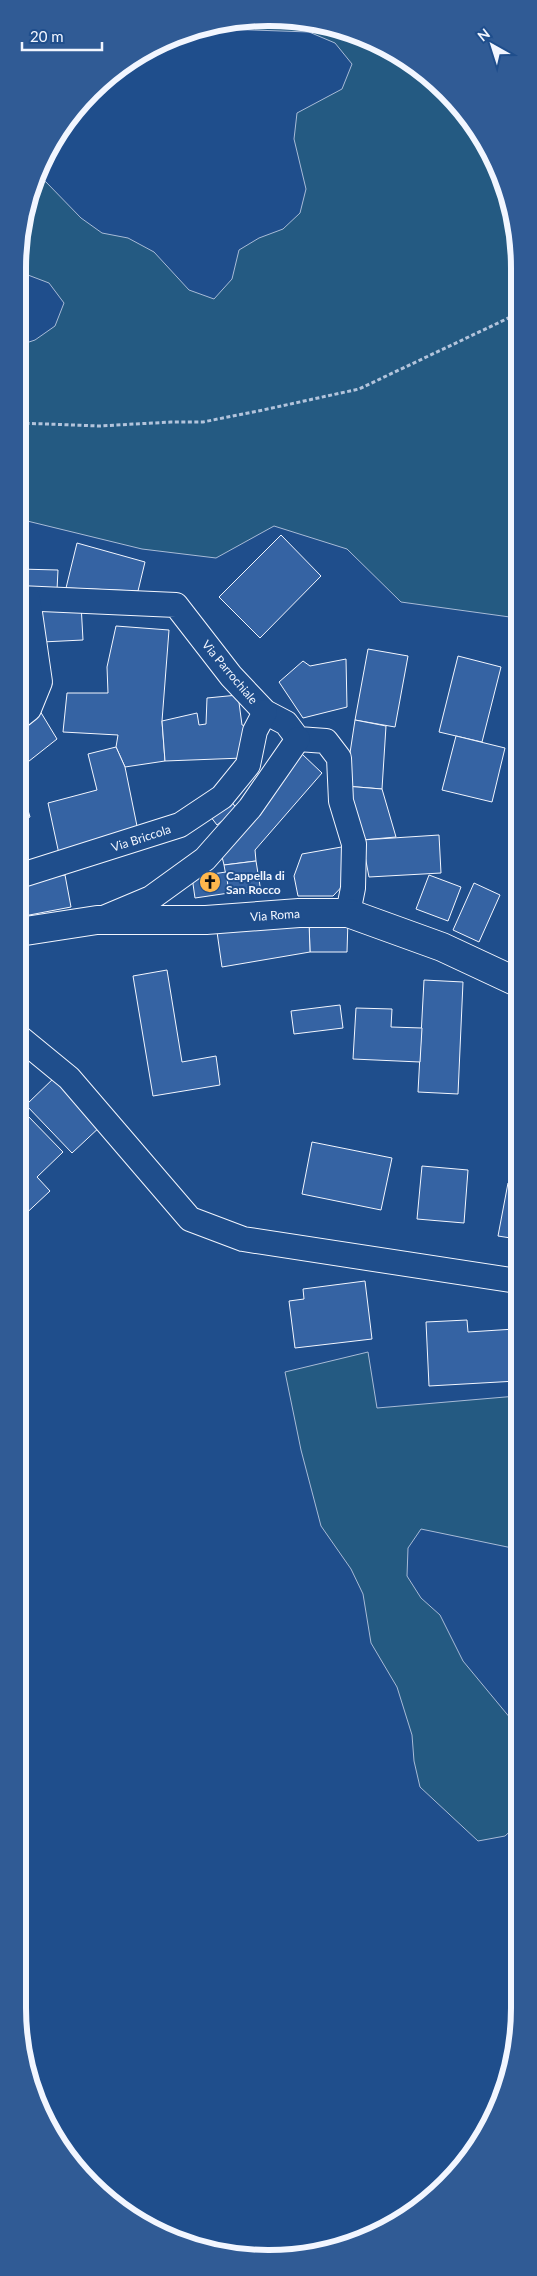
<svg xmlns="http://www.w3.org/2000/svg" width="537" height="2276" font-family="Lato,sans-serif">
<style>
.green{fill:#245a82;stroke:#a8bbd7}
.building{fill:#3563a3;stroke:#f2f6ff}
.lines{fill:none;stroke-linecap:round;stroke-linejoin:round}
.minor-casing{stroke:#f2f6ff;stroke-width:26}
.tertiary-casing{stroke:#f2f6ff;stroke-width:30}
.path{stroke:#b3c4dc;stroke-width:3;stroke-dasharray:4 2.5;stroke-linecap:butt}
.minor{stroke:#1f4e8c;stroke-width:24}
.tertiary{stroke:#1f4e8c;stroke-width:28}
.labels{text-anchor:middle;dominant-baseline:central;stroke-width:4;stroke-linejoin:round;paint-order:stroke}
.street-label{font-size:12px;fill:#f2f6ff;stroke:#1f4e8c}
.poi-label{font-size:12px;font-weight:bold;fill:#f2f6ff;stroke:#1f4e8c;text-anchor:start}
.rim{fill:none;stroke:#f2f6ff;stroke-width:6}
</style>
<rect width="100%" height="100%" fill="#1f4e8c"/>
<g class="green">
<path d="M302,20L380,44L446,91L494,158L517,236V618L401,602L347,549L274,526L216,558L142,549L19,519L20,345L35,340L55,326L64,303L49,283L20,272V235L39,178L46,182L81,218L102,233L128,238L154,252L189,290L214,299L232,279L239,250L259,238L283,229L300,213L306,189L294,139L297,113L342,89L352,64L335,43L309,32L225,29L215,25Z"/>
<path d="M368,1352L377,1408L517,1396V1549L421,1529L408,1548L407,1576L421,1598L440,1615L463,1661L511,1719L517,1730V1825L505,1836L478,1841L420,1787L414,1761L412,1735L397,1687L371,1643L363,1594L351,1569L321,1526L301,1450L285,1372Z"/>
</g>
<g class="building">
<path d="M281,535L321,576L260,638L219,597Z"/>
<path d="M77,543L145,562L138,591L66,588Z"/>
<path d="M19,569L58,570L57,590L19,588Z"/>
<path d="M81,604L83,640L42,642L40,606Z"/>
<path d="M116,626L169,630L162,721L165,761L125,767L116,747L118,735L63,732L67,693H108L107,667Z"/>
<path d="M368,649L408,656L395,727L355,720Z"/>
<path d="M458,656L501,667L482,742L439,732Z"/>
<path d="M346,659L347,707L303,718L279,682L303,661L310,666Z"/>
<path d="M19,673L33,684L19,698Z"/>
<path d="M238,695L242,725L250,727L243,758L165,761L162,721L197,713L199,725L206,724L207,698Z"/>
<path d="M40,711L57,739L19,769V726Z"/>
<path d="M355,720L386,726L382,789L345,786Z"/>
<path d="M456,736L505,748L492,802L442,790Z"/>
<path d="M116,747L125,767L138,831L59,854L48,803L97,790L88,754Z"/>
<path d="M302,754L322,773L255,850L256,861L224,865L220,848Z"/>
<path d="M19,780L30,817L19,821Z"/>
<path d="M345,786L382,789L396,837L362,840Z"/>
<path d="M228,797L237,809L217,825L207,812Z"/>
<path d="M19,830L27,857L19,860Z"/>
<path d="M439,835L441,873L369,877L362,840Z"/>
<path d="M347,846L349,879L333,896H298L294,876L302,854Z"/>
<path d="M256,861L261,892L229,893L224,865Z"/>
<path d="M226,872L229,893L195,898L192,877Z"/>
<path d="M65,875L71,907L19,917V882Z"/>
<path d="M429,875L461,887L448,921L416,909Z"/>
<path d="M474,883L500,895L479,942L453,930Z"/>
<path d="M348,920L347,952H310L309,921Z"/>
<path d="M309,921L310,952L222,967L217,932Z"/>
<path d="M167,970L182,1062L216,1056L220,1085L153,1096L133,976Z"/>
<path d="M424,980L463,982L458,1094L418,1092Z"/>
<path d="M340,1005L343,1028L294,1034L291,1011Z"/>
<path d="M356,1008L392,1009L391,1027L422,1028L420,1062L353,1059Z"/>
<path d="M57,1075L103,1124L72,1153L26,1105Z"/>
<path d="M26,1114L63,1152L37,1177L50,1191L18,1221L19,1121Z"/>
<path d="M312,1142L392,1158L381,1210L302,1194Z"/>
<path d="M422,1166L468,1170L464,1223L417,1219Z"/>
<path d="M508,1183L517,1185V1239L498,1236Z"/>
<path d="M365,1281L372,1339L295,1348L289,1301L304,1299L303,1289Z"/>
<path d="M515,1319H517V1381L429,1386L426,1322L467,1320L468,1332L515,1329Z"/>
</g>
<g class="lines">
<g class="minor-casing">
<g id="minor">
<path d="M19,598L176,605L231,676L265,712L286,723L298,739L326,741L339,758L341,801L354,844L353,888L348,913"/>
<path d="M19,717L29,709L40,682L28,599"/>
<path d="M19,876L180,825L222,797L248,765L255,731L265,712"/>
<path d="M101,919L151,898L205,859L250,808L298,739"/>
<path d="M19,1037L69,1078L190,1219L243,1239L517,1281"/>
</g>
</g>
<g class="tertiary-casing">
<path id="tertiary" d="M19,932L97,920H206L299,913H348L442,947L517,982"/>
</g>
<path class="path" d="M19,423L100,426L171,422H203L263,410L359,389L517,314"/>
<use href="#minor" class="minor"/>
<use href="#tertiary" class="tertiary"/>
</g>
<defs>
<g id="church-disc" transform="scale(1.125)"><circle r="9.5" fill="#ffb74d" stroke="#1f4e8c"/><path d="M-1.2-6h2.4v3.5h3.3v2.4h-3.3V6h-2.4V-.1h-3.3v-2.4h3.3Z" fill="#111"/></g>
</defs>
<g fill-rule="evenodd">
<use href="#church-disc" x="210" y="882"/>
</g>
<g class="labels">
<g class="street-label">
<text transform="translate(230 672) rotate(50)">Via Parrochiale</text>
<text transform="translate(141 838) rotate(-18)">Via Briccola</text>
<text transform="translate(275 915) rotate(-4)">Via Roma</text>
</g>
<g class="poi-label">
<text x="226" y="875">Cappella di<tspan x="226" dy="14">San Rocco</tspan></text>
</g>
</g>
<path d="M0 0H537V2276H0ZM268 26H269A242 242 0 0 1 511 268V2008A242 242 0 0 1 269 2250H268A242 242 0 0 1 26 2008V268A242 242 0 0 1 268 26Z" fill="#305b95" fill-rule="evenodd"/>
<path class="rim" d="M268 26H269A242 242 0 0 1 511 268V2008A242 242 0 0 1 269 2250H268A242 242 0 0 1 26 2008V268A242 242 0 0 1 268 26Z"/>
<g transform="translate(492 45) rotate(321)" stroke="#1f4e8c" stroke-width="4" paint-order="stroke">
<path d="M0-4L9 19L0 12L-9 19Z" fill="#f2f6ff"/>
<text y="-8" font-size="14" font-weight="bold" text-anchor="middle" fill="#f2f6ff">N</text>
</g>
<path d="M22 42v8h80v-8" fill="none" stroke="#f2f6ff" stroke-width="2.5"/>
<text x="30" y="42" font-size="15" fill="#f2f6ff" stroke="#1f4e8c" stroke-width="4" paint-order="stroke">20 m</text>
</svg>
